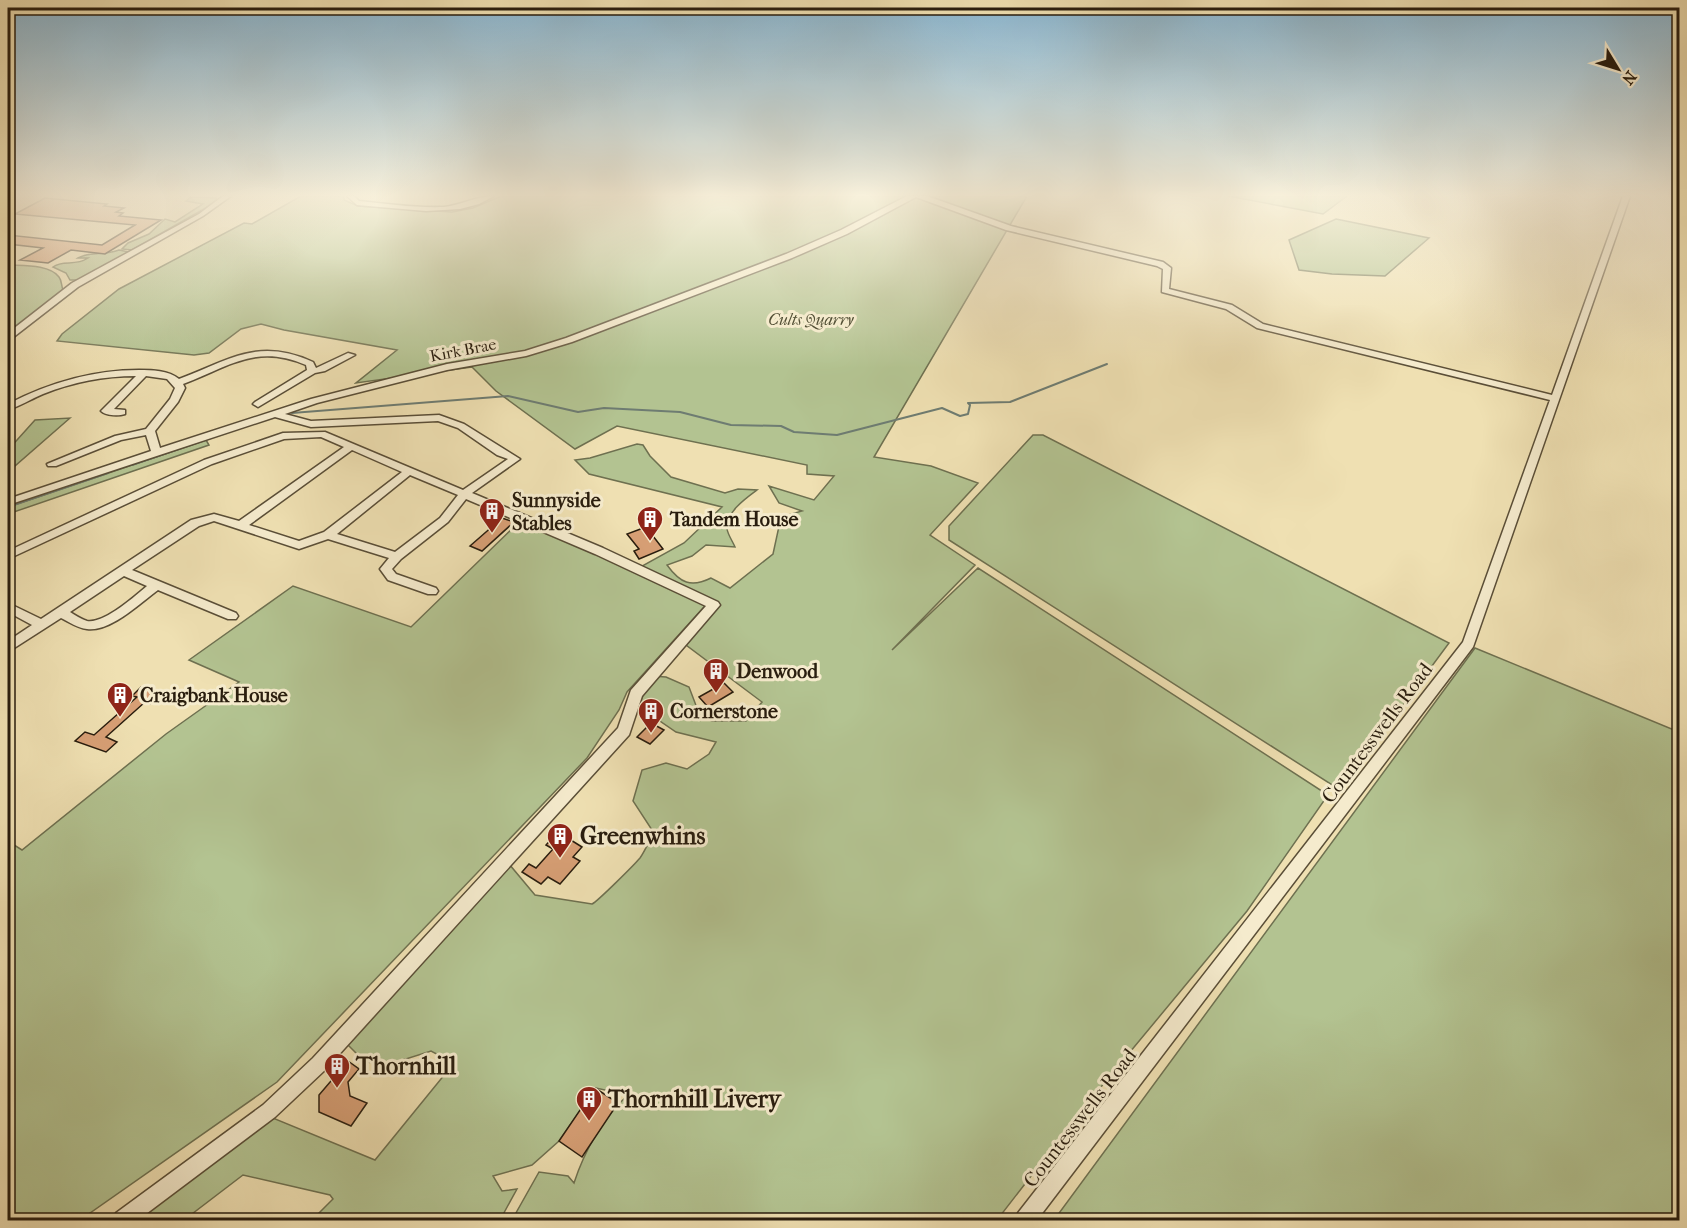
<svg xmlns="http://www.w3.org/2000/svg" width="1687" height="1228" font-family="'IM FELL French Canon',serif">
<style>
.green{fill:#b3c391;stroke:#6e7050;stroke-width:1.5}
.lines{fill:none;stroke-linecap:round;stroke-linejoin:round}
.stream{stroke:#6e7c72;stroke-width:2}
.building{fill:#d79f75;stroke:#291d0e;stroke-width:1.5}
.minor-casing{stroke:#5a4e37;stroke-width:3}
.minor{fill:#f5ebcd;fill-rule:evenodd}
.labels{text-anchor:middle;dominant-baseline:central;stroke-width:6;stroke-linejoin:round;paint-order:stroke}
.far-park-label{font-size:16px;font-style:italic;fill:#524f35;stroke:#f5ebcd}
.far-street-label{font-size:16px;fill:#291d0e;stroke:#f5ebcd}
.poi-label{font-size:20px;font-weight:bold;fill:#291d0e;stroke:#f5ebcd;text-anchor:start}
.street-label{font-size:20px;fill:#291d0e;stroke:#f5ebcd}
.near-poi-label{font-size:24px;font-weight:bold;fill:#291d0e;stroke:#f5ebcd;text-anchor:start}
</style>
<rect width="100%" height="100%" fill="#efe0b2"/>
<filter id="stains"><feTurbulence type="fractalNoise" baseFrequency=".00333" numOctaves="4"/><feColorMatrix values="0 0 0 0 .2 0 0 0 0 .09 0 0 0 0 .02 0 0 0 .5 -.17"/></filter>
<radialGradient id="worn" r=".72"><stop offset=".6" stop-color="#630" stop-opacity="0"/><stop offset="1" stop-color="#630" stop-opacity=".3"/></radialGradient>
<g class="green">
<path d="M301,196H344V200L358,206L452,212L473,208L501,196H1027L874,457L931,466L978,483L930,535L975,565L892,650L978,568L1328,795L1247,911L1086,1105L997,1220H512L539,1172L568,1176L574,1183C584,1152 603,1117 628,1095L596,1088L559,1141L532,1165L493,1176L502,1191L517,1189L500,1220H312L333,1199L330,1195L243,1175L184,1220H137L273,1118L375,1160L454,1063L431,1051L390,1064L365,1062L347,1044L509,864L535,895L592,904C597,902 634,865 640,858C645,851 649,841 654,833L633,801L642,770L666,763L687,769L709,754L716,742L676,732L638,706L652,676L666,677L689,687L700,716L712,721H746L762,702L682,642L704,607L627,692L619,710L587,758L277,1082L80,1220H8V841L22,850L166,734L239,682L189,660L293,586L411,627L522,519L637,569L684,543L722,507L589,474L575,460L590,458L637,444L643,445L650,456L671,477L725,493L738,489L757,490C746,498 725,513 727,529C728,535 733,542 735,547L706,545L692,556L667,565C680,583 691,588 711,578L730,588L773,554L781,517L802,511L779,503L769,486L814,500L834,476L807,474V465L617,426L575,449L496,391L472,367L356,383L397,350L284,330L261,324L241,329L209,353L194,355L57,341L62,334L119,289L244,223L252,224Z"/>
<path d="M1228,196H1347L1323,214Z"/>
<path d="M191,197L216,198L218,201L132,250L122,249L128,243L149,234L165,219L175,222L203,204L186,201Z"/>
<path d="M1336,219L1429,238L1385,276L1332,274L1299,270L1289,240Z"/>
<path d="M119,250L129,252L79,280H70L66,273L53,267C63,259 75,267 88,258H78C90,251 104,256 119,250Z"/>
<path d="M8,265C22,266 49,264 59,277C62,281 61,285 63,290L8,333Z"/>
<path d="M70,418L8,472V450L35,420Z"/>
<path d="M1033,435H1043L1449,643L1340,790L949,540V526Z"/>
<path d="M206,440L209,445L8,514V507Z"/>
<path d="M1475,648L1679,732V1220H1054Z"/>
</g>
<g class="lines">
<g class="stream">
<path d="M292,413L508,396L578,412L604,408L680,412L731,425L781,426L794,432L837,435L942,408L960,416L968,414L970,405L968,403L1010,402L1107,364"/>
<path d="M132,465L211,438"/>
<path d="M8,507L108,473"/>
</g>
</g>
<g class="building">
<path d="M45,198L107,204L104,206L124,208L116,212L123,213L119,216L161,220L105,254L71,250L48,263L20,260L43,248L8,244V235L102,245L135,225L15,214Z"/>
<path d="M502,518L514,522L482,551L470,546Z"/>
<path d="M646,527L663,549L639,559L634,551L639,549L627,534Z"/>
<path d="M724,683L733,692L708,707L699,697Z"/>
<path d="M141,687L161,694L150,704L145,702L106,737L117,742L106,752L75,741L85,732L94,735L137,697L132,696Z"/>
<path d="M651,723L664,730L650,744L637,737Z"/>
<path d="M558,832L582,847L573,857L580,861L560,884L548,877L541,884L522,872L529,864L536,868L553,849L546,845Z"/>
<path d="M348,1061L359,1069L348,1082L350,1096L367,1103L351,1126L319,1112V1095Z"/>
<path d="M595,1088L618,1103L582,1157L559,1141Z"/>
</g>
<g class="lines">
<g class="minor-casing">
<g id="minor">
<path d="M223,196H231L203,216L78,287L11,339H8V333L72,283L199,214Z"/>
<path d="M347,196H354L359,201C387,204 416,208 444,207C461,205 477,196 494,196L479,204L460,209L426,211L357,205Z"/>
<path d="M907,196H927L1011,226L1163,262L1171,268L1169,289L1232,305L1263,324L1552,395L1623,196H1630L1473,647L1037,1220H1015L1018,1213L1463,642L1550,400L1257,328L1226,309L1162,292L1163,269L1157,266L1006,230L916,197L847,234L792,258L572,342L526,356L447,370L317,403L285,414L311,421L439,415L464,424L520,459L472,493L603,548L718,602L720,605L642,696L629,735L325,1070L275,1117L138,1220H113L116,1213L263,1105L313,1058L618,728L631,690L706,606L595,554L466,499L448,522L401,559L392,569L396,574L436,588L438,591L436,594H428L388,580L380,569L389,558L328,539L299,549L214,521L199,526L132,570L236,613L238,616L236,619H228L158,590C140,603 111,632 87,629C78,628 69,622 61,618L8,652V641L32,625L8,612V603L41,619L191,520L214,514L239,521L344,447L321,437L284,439L212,464L8,559V551L204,460L283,433L325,432L463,490L508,459L497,455L458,428L438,421L311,427L275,417L8,505V499L151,451L146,435L121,440L56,466H48L47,464L115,436L146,429L170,399L175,388L167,379L146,376L114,409L125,410V414C119,416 106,416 101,411L136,376C104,376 73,382 43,394C31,399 20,406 8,410V404C49,383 92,370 139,370C152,370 168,370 179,379C230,360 258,337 313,362L316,368L348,353L355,355L325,371L315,373L258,407L253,404L255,402L307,370L306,365C256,343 229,367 183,384L185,388L178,402L155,431L160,448L311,399L447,364L525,351L566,338L786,254L841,230ZM352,450L402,472L324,532L299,541L249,525ZM410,475L458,495L440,518L395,552L337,534ZM124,576L147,586C135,596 104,624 87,621C81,619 75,615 70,612Z"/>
</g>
</g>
<use href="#minor" class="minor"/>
</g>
<linearGradient id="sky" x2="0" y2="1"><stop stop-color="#89b7d3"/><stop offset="0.53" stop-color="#f8f1dc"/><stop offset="1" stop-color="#f8f1dc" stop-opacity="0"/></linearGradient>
<rect width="1687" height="368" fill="url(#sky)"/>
<defs>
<g id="building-pin" transform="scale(1.35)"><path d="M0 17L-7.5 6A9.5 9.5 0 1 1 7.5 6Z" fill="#8f2418" stroke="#f5ebcd"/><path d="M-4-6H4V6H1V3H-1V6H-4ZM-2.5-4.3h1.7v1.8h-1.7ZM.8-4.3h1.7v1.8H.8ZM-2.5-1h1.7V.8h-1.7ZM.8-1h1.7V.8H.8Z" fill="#fff"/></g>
</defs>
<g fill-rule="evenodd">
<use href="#building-pin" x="492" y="511"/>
<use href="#building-pin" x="650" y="519"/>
<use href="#building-pin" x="716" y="671"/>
<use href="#building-pin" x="120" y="695"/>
<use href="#building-pin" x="651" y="711"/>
<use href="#building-pin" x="560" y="836"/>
<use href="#building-pin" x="337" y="1066"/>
<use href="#building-pin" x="589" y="1099"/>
</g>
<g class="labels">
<g class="far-park-label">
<text x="811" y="319">Cults Quarry</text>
</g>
<g class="far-street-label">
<text transform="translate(463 350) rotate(-11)">Kirk Brae</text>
</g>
<g class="poi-label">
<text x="512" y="500">Sunnyside<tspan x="512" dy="23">Stables</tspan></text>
<text x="670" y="519">Tandem House</text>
<text x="736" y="671">Denwood</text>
<text x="140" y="695">Craigbank House</text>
<text x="670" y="711">Cornerstone</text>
</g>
<g class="street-label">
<text transform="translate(1377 733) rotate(-53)">Countesswells Road</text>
<text transform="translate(1080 1118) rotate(-52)">Countesswells Road</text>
</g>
<g class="near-poi-label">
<text x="580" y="836">Greenwhins</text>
<text x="356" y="1066">Thornhill</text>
<text x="608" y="1099">Thornhill Livery</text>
</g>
</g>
<rect width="1687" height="1228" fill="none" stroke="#efe0b2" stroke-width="30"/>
<rect x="9" y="9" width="1669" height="1210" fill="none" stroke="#291d0e" stroke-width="3"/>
<rect x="15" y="15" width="1657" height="1198" fill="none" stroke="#291d0e" stroke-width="1.5"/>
<g transform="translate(1618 69) rotate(128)" stroke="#f5ebcd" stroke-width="4.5" paint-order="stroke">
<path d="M0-4.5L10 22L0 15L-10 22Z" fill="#291d0e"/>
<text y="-9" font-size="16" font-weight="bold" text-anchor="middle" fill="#291d0e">N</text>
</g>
<rect width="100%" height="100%" filter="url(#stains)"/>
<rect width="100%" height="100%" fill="url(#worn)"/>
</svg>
